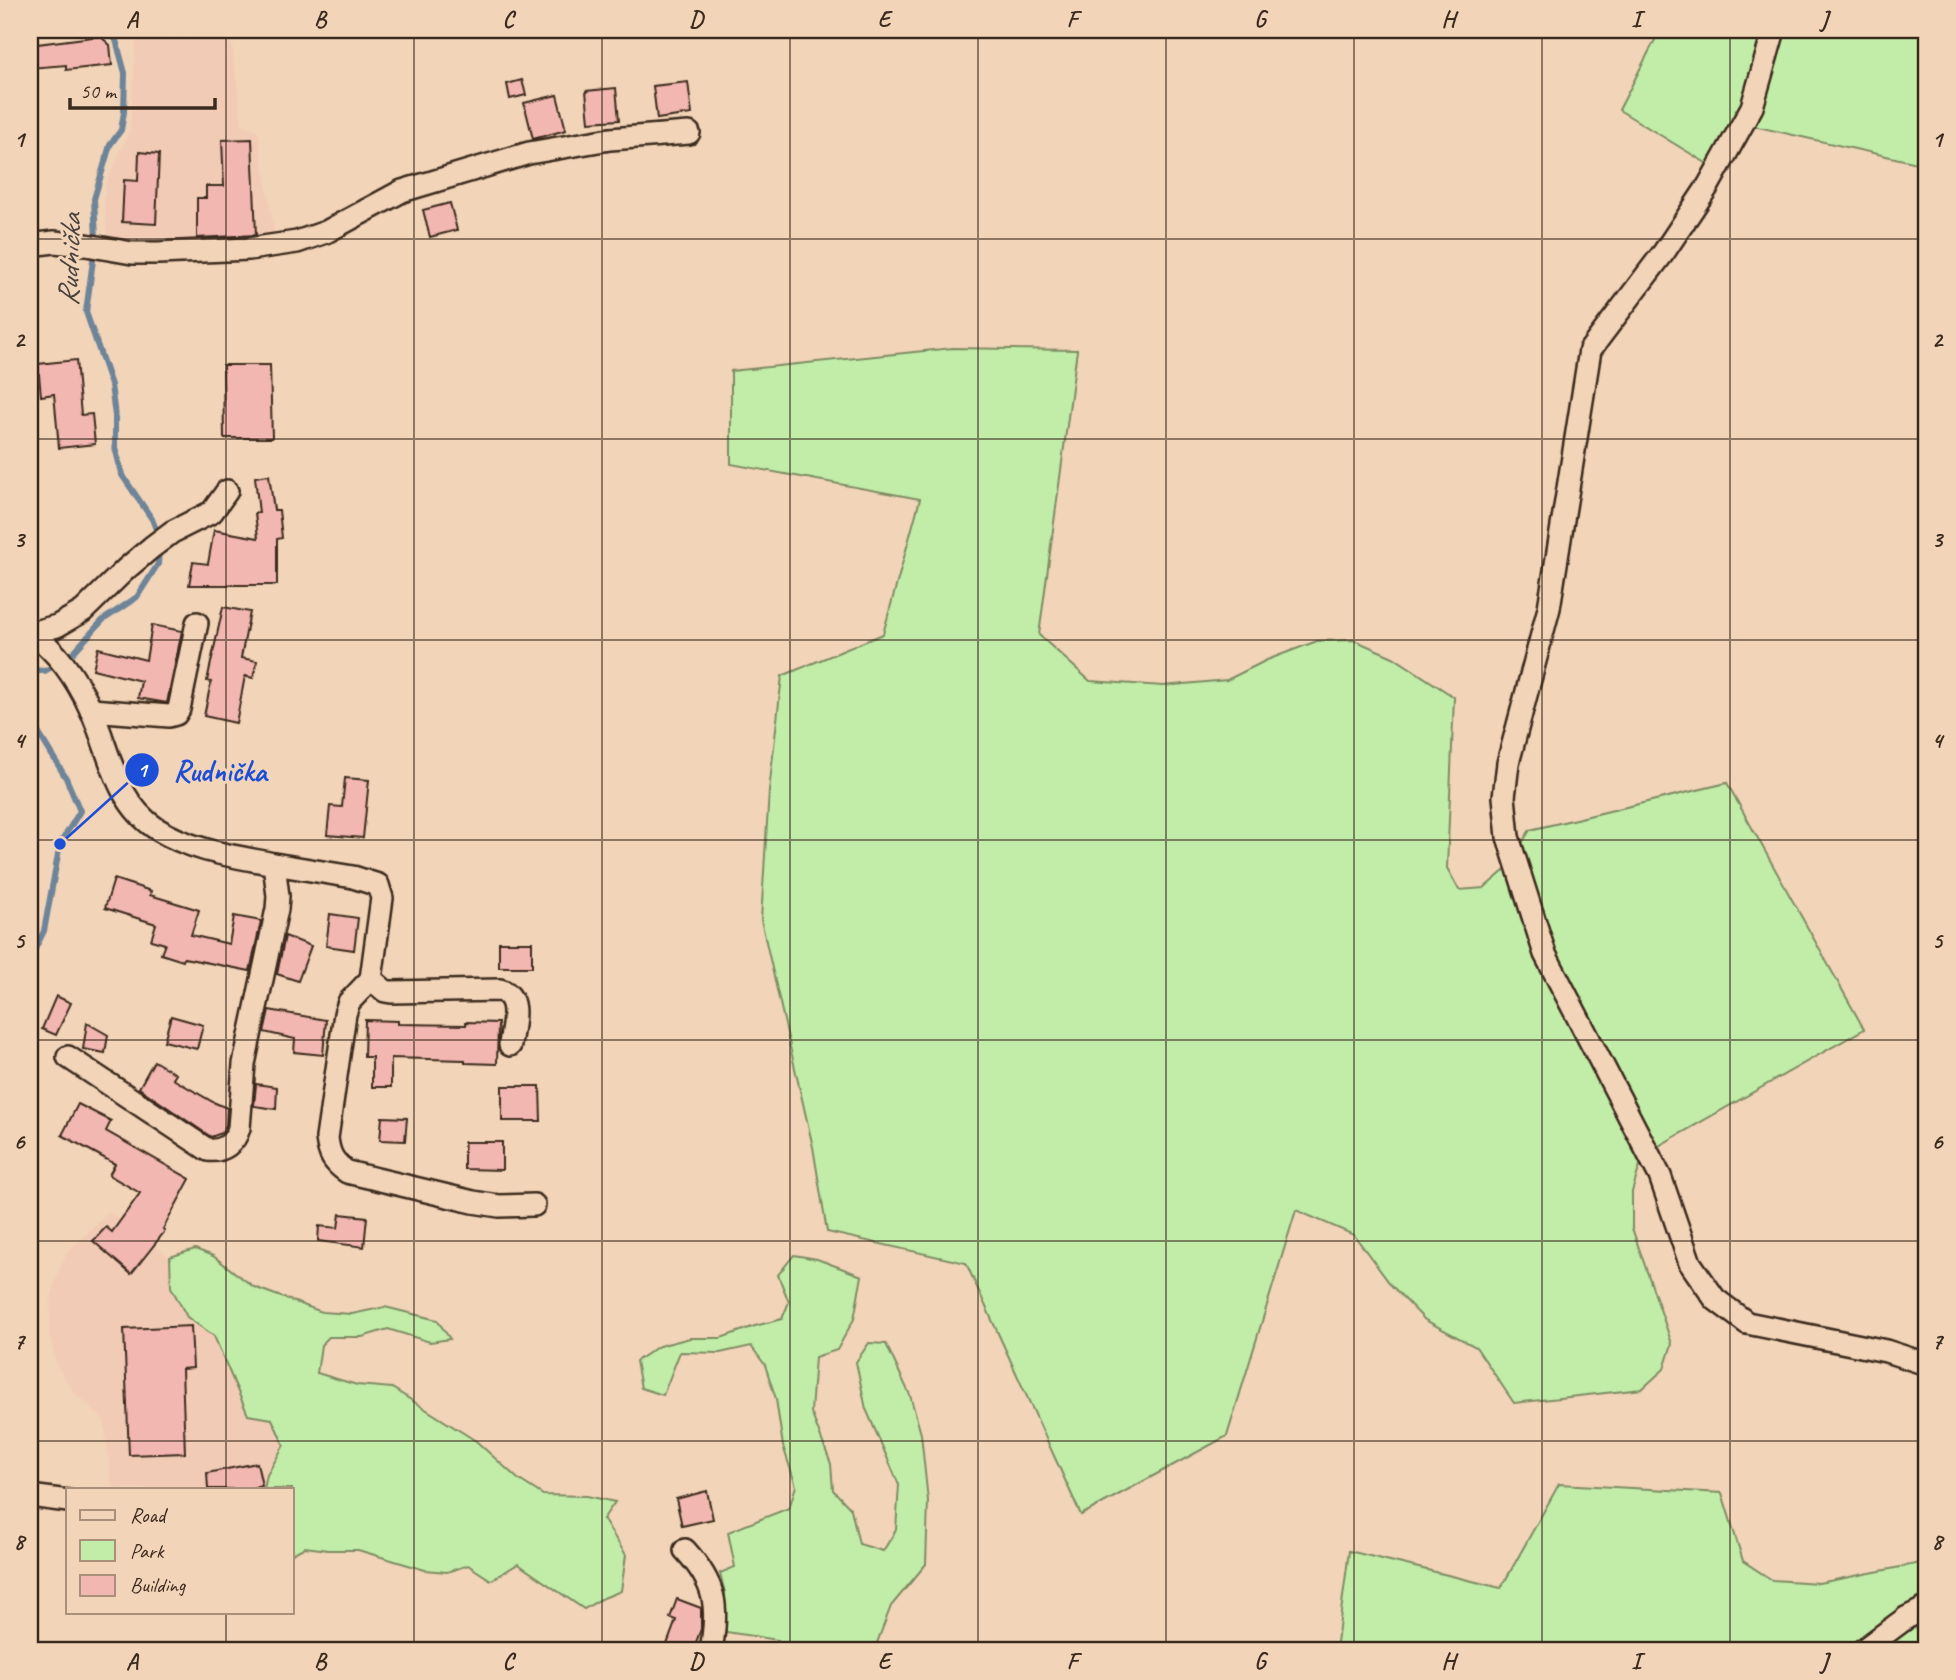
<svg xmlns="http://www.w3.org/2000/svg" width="1956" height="1680" font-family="Caveat,sans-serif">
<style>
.built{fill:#f2cbb6}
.green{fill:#c2eda9;stroke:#7e8c64;stroke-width:2}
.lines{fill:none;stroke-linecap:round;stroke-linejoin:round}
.stream{stroke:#6e8499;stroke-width:6}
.building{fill:#f2b7b0;stroke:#3b2a1e;stroke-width:2}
.street-casing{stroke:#3b2a1e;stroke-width:26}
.street{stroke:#f2d4b8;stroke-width:21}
.grid{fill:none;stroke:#3b2a1e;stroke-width:2;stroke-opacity:0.55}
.labels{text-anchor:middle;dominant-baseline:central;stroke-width:6;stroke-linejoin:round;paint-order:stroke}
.water-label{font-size:30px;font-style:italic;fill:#48403d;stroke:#f2d4b8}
.leader{fill:none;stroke:#1d4ed8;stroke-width:2.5}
.callout-dot{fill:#1d4ed8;stroke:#f2d4b8;stroke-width:2.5}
.mark-label{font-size:21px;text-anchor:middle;font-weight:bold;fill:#fff}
.callout-label{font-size:30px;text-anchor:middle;font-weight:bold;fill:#1d4ed8;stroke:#f2d4b8;stroke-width:6;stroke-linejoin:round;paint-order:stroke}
.neatline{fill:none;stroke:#3b2a1e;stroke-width:2.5}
.grid-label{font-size:23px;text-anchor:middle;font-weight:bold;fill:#3b2a1e}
</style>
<rect width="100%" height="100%" fill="#f2d4b8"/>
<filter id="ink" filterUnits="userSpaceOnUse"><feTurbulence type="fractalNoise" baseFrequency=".0143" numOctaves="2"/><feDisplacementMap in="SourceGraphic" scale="14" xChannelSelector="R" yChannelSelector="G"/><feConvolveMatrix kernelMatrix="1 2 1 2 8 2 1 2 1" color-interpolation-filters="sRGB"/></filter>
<g filter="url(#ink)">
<g class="built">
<path d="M231,39L242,124L258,131L275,238L137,245L107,237L104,202L105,186L130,129L136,41Z"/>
<path d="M109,1212L170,1257L171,1287L187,1317L214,1335L234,1385L272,1419L284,1445L267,1475L264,1489H114L111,1481L104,1420L75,1393L56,1365L49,1333L51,1300L57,1275L67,1252Z"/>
</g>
<g class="green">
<path d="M1660,30H1926V165L1745,124L1711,166L1619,110Z"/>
<path d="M953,348L1077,350L1039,635L1090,681L1163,686L1227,680L1267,660L1317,641L1354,640L1393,657L1454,697L1447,868L1459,890L1484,888L1505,870L1530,830L1727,783L1864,1029L1643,1155L1632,1192V1228L1672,1344L1664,1369L1642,1389L1514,1403L1476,1347L1425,1320L1391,1285L1354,1235L1296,1210L1227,1436L1081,1515L966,1263L827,1232L813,1147L761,920L769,791L782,676L883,634L920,499L731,464V371Z"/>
<path d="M195,1249L213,1256L254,1287L322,1312L352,1314L385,1307L437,1320L450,1339L430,1342L388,1329L362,1337H329L321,1345L317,1373L357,1385L392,1388L476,1441L518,1479L543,1495L587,1496L615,1502L603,1519L626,1555L621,1591L601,1599L584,1609L518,1564L491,1580L468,1565L447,1572L425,1570L358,1550H328L305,1547L292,1554V1489H264L267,1475L284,1445L272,1419L248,1415L214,1336L187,1317L171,1287L170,1257Z"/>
<path d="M794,1255L817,1259L862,1276L854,1319L837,1350L815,1357L811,1412L831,1464L833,1490L851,1509L859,1544L883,1551L896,1530L899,1485L866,1409L856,1362L869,1343L886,1344L910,1395L921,1434L928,1501L926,1564L891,1606L877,1643L886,1650H776L778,1640L726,1632L725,1593L720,1573L735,1567L728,1532L789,1508L796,1486L783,1446L776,1399L765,1365L751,1346L720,1353L680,1352L663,1395L641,1388L636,1361L659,1346L690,1338H721L755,1326L782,1319L789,1302L778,1275Z"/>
<path d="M1559,1484L1722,1493L1743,1561L1772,1580L1819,1583L1926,1562V1650H1336L1349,1551L1501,1588Z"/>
</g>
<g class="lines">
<g class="stream">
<path d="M107,30L116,40L125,73L124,112L121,130L110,145L94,199L96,238L86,312L111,385L115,416V447L122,475L152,519L159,537"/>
<path d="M30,672L33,670L45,671L69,657L103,620L137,597L158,564L159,548"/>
<path d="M30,719L66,778L80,811L60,844L44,931L30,959"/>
</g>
</g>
<g class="building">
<path d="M100,36L110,45L112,65L66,70V65L30,68V45Z"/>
<path d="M522,80L526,95L510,99L507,84Z"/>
<path d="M688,82L692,114L657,119L653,86Z"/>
<path d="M616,88L619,120L589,122L586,91Z"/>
<path d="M557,95L566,130L533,139L524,103Z"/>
<path d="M252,139L256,235L197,238V198H206V186H224L222,140Z"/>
<path d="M139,152L159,154L156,224L122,222L124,180L138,181Z"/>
<path d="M450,203L457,230L430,237L423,210Z"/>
<path d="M76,360L81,415L92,414L95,444L59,448L54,394L41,396L38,364Z"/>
<path d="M223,365H270L272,438H224Z"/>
<path d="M269,475L274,510H279L282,538L277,539V585H189L193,562L208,564L214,530L258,538L255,513H259L255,477Z"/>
<path d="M223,607L250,612L241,658L257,661L253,678L245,676L236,723L204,716L211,682L207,681Z"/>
<path d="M152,625L182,631L167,703L138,698L141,681L93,669L98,648L146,660Z"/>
<path d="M345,778L369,780L363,838L327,835L330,806L342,807Z"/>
<path d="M114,879L151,891L150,895L199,910L191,935L229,944L234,916L261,921L250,971L184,958L183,961L161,954L165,944L151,940L156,924L105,908Z"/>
<path d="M330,914L358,918L354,950L326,946Z"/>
<path d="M285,936L311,946L298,981L277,974Z"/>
<rect x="499" y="942" width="33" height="25"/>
<path d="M56,996L71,1003L56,1035L42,1029Z"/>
<path d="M269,1010L326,1020L323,1055L294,1052L295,1039L264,1032Z"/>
<path d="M171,1016L203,1025L197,1049L164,1041Z"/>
<path d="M365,1020L398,1021V1024L466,1025V1022L498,1023L497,1064L465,1063V1060L391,1058V1087H372V1057H364Z"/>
<path d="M87,1023L108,1035L105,1053L83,1049Z"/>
<path d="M154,1061L176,1074L173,1079L213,1102L227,1108L226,1125L222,1133L211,1137L139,1088Z"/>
<path d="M256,1084L277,1087L276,1109L254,1106Z"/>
<path d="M502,1086H540L541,1121H502Z"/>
<path d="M78,1104L111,1121L106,1131L190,1179L163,1229L165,1231L131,1274L93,1241L106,1227L112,1232L140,1193L109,1175L115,1164L62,1135Z"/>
<path d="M382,1117L407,1118L405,1141L380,1140Z"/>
<path d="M464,1142H502V1170L464,1169Z"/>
<path d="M340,1214L367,1217L364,1247L318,1241L319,1226L338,1228Z"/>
<path d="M191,1326L193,1368L182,1369L185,1453L129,1455L124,1329Z"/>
<path d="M257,1463L262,1486L246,1489H208L207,1473Z"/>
<path d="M707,1491L713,1519L682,1526L676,1499Z"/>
<path d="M677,1599L701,1608V1629L693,1650H665L676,1620L670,1618Z"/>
</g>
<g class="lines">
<g class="street-casing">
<g id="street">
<path d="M1774,30L1752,107L1708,186L1664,252L1590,350L1549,608L1508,763L1504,797L1508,837L1545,954L1660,1176L1690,1263L1715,1299L1747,1323L1886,1351L1926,1364"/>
<path d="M30,245L54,242L86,245L132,253H158L249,249L297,242L326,232L402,191L529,153L610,139L689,133"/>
<path d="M30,633L57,626L83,611L126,569L152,547L172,532L212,512L227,491"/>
<path d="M33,634C58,652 78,682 91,710C110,751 115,802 157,829C192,851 234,856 274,864L278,896L277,909L244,1064L239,1128C235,1143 223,1152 208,1150L68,1057"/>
<path d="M91,710L169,716L176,714L179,709L197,623"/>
<path d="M274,864L353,877L378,885L382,898L371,979L385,991L391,992L500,990C522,997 512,1027 510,1045"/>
<path d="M371,979L349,1002L345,1014L327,1138C329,1155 333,1162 347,1172L473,1202L499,1206L534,1205"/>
<path d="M30,1496L68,1501"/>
<path d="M685,1550C716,1584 719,1606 711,1650"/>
<path d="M1863,1650L1906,1618L1926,1608"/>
</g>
</g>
<use href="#street" class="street"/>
</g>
</g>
<path class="grid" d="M226,30V1489M414,30V1650M602,30V1650M790,30V1650M978,30V1650M1166,30V1650M1354,30V1650M1542,30V1650M1730,30V1650M30,239H1926M30,439H1926M30,640H1926M30,840H1926M30,1040H1926M30,1241H1926M30,1441H1926M226,1612V1650"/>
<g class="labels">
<g class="water-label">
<text transform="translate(69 260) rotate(-88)">Rudnička</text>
</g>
</g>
<path class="leader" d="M60 844L142 770"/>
<g class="callout-dot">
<circle cx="60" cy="844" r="7"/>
<circle cx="142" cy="770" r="18"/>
</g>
<g class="mark-label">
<text x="142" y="777">1</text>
</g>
<g class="callout-label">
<text x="220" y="781">Rudnička</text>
</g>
<rect width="1956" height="1680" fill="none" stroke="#f2d4b8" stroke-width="77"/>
<rect x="66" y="1488" width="228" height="126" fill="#f2d4b8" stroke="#a9907a" stroke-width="2"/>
<rect x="80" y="1510" width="35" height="10" fill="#f2d4b8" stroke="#a9907a" stroke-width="2"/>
<text x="130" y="1522" font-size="21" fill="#3b2a1e">Road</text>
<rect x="80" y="1540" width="35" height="21" fill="#c2eda9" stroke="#a9907a" stroke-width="2"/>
<text x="130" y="1558" font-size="21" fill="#3b2a1e">Park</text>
<rect x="80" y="1575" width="35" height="21" fill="#f2b7b0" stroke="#a9907a" stroke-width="2"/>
<text x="130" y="1592" font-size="21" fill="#3b2a1e">Building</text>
<path d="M70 98v10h145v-10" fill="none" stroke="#3b2a1e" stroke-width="3.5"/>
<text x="80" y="98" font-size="21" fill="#3b2a1e" stroke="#f2d4b8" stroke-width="5" paint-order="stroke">50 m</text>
<rect x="38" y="38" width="1880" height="1604" class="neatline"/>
<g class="grid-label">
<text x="132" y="27">A</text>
<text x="320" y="27">B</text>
<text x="508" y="27">C</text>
<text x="696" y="27">D</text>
<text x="884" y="27">E</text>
<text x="1072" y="27">F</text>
<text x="1260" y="27">G</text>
<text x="1448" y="27">H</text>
<text x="1636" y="27">I</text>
<text x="1824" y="27">J</text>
<text x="19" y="147">1</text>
<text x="1937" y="147">1</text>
<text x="19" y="347">2</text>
<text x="1937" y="347">2</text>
<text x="19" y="547">3</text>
<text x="1937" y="547">3</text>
<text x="19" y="748">4</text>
<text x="1937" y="748">4</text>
<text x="19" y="948">5</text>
<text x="1937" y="948">5</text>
<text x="19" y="1149">6</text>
<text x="1937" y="1149">6</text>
<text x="19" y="1349">7</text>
<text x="1937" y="1349">7</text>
<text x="19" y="1549">8</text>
<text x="1937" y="1549">8</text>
<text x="132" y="1669">A</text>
<text x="320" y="1669">B</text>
<text x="508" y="1669">C</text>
<text x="696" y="1669">D</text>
<text x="884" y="1669">E</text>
<text x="1072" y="1669">F</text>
<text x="1260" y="1669">G</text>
<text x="1448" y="1669">H</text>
<text x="1636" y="1669">I</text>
<text x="1824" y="1669">J</text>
</g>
</svg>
